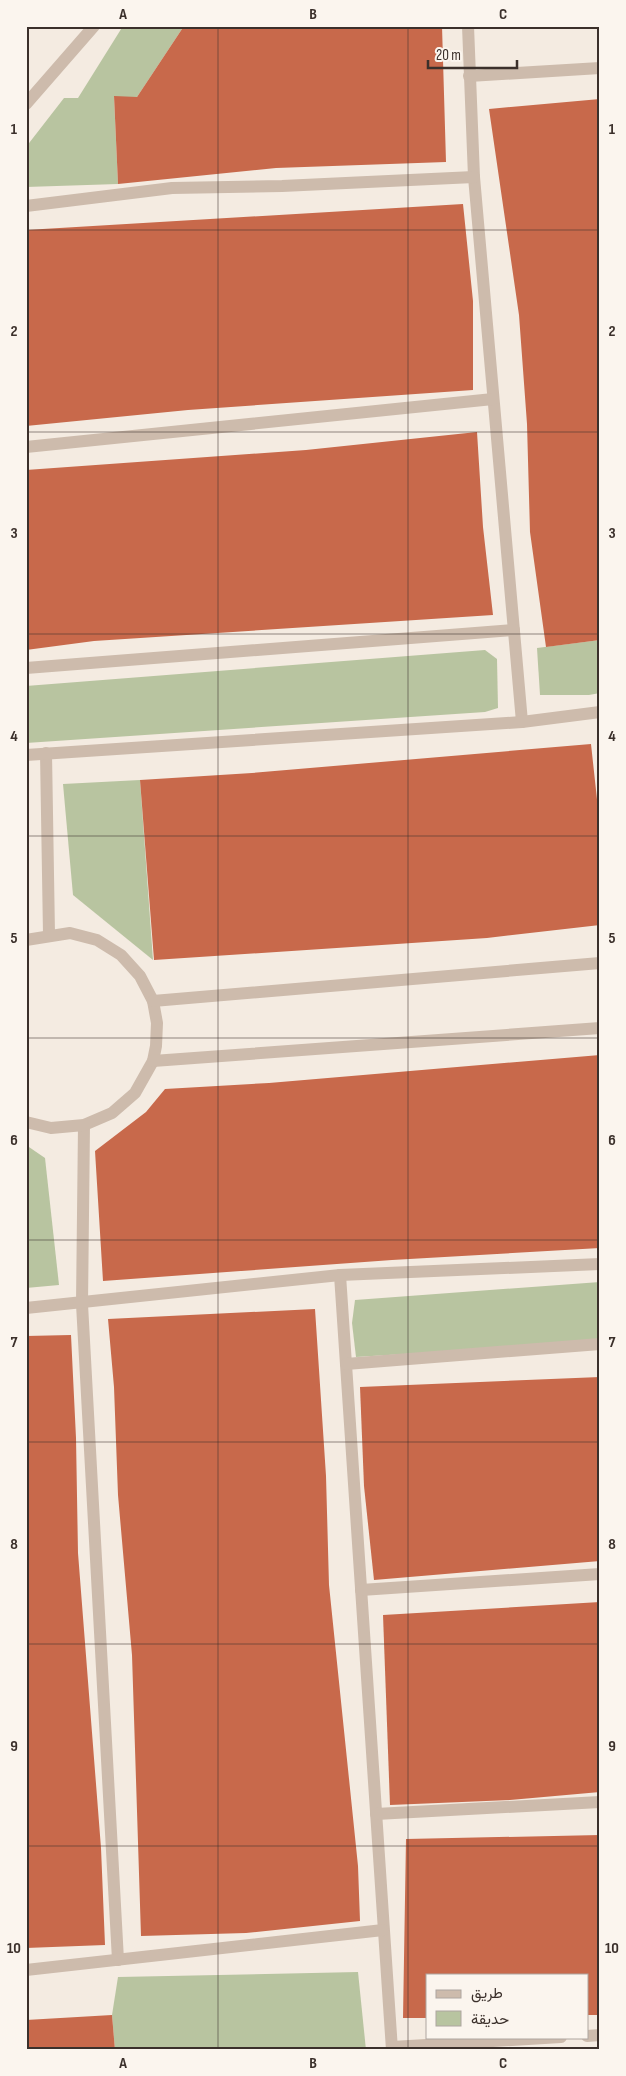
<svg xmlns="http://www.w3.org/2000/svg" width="626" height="2076" font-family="'Sofia Sans Condensed',Vazirmatn,sans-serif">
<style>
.green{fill:#b8c4a0}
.building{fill:#c8694b}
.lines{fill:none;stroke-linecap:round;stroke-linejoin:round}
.minor{stroke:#cdbbac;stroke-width:12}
.tertiary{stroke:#cdbbac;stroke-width:12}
.grid{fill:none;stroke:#3b302b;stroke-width:1;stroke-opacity:0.55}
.neatline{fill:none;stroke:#3b302b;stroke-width:2}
.grid-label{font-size:16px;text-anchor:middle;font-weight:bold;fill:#3b302b}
</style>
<rect width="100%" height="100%" fill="#f4ebe1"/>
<g class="green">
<path d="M123,26H184L137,97H114L118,184L26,187V147L64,98H78Z"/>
<path d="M600,640V693L589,695H540L537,648Z"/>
<path d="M485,650L497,659L498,708L485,712L26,743V686Z"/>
<path d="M140,780L153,960L73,895L63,784Z"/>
<path d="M26,1145L45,1158L59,1285L26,1288Z"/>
<path d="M600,1282V1342L356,1357L352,1323L355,1300Z"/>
<path d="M358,1972L366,2050H115L112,2015L118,1977Z"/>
</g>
<g class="building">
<path d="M184,26H442L446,162L276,168L118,184L114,96L137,97Z"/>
<path d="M600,99V640L546,647L530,532L527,424L519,315L489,109Z"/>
<path d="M463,204L473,301V390L188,410L26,426V230Z"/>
<path d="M477,432L483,527L493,615L94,641L26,650V470L306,450Z"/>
<path d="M591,744L600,827V925L487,938L154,960L140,780L252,773Z"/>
<path d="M600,1055V1248L392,1260L103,1281L95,1151L146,1112L165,1089L269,1083Z"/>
<path d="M315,1309L326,1476L329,1585L358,1866L360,1921L246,1933L141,1936L132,1655L118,1495L114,1387L108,1319Z"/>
<path d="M71,1335L76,1438L78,1553L101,1848L105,1945L26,1948V1336Z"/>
<path d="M600,1377V1561L374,1580L364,1486L360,1387Z"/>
<path d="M600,1602V1792L510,1800L390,1805L383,1615Z"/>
<path d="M600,1835V2015H587V1975H427V2018H403L406,1839Z"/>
<path d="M112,2015L115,2050H26V2020Z"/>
</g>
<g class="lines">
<g class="minor">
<path d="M468,26L474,177L522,722"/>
<path d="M469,76L600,68"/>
<path d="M26,104L94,26"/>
<path d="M26,206L172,188L282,186L474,177"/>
<path d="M26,447L493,399"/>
<path d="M26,668L514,630"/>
<path d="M46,753L49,934"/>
<path d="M26,755L522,722L600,712"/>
<path d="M84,1125L82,1304L118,1960"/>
<path d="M340,1275L392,2050"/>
<path d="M26,1308L340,1275L600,1264"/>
<path d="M346,1364L600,1344"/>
<path d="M361,1590L600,1574"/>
<path d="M376,1814L600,1802"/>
<path d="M26,1970L383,1930"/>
<path d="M587,2036L600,2035"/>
<path d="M392,2047L561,2037"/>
</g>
<g class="tertiary">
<path d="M26,940L70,933L97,940L121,955L140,976L153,1001L157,1023L156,1046L153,1061L135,1093L112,1113L84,1125L51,1128L26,1122"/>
<path d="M153,1001L600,963"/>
<path d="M153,1061L600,1028"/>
</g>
</g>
<path class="grid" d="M218,26V2050M408,26V2050M26,230H600M26,432H600M26,634H600M26,836H600M26,1038H600M26,1240H600M26,1442H600M26,1644H600M26,1846H600"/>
<rect width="626" height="2076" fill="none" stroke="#fbf5ee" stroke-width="55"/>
<rect x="426" y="1974" width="162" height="65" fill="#fbf5ee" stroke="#aea6a0"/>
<rect x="436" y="1990" width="25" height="8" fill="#cdbbac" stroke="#aea6a0"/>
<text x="471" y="1998" font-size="15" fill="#3b302b">طريق</text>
<rect x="436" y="2011" width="25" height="15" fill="#b8c4a0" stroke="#aea6a0"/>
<text x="471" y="2024" font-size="15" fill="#3b302b">حديقة</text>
<path d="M428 60v8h89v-8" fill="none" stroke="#3b302b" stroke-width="2.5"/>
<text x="436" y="60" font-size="15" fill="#3b302b" stroke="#fbf5ee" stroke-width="4" paint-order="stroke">20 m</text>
<rect x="28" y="28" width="570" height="2020" class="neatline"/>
<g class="grid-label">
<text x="123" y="19">A</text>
<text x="313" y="19">B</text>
<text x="503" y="19">C</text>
<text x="14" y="134">1</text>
<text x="612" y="134">1</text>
<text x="14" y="336">2</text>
<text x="612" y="336">2</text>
<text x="14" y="538">3</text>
<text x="612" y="538">3</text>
<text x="14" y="741">4</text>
<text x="612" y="741">4</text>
<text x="14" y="943">5</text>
<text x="612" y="943">5</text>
<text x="14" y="1145">6</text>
<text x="612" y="1145">6</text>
<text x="14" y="1347">7</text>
<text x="612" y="1347">7</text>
<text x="14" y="1549">8</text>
<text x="612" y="1549">8</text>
<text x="14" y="1751">9</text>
<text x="612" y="1751">9</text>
<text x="14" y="1953">10</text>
<text x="612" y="1953">10</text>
<text x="123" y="2068">A</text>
<text x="313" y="2068">B</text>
<text x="503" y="2068">C</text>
</g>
</svg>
